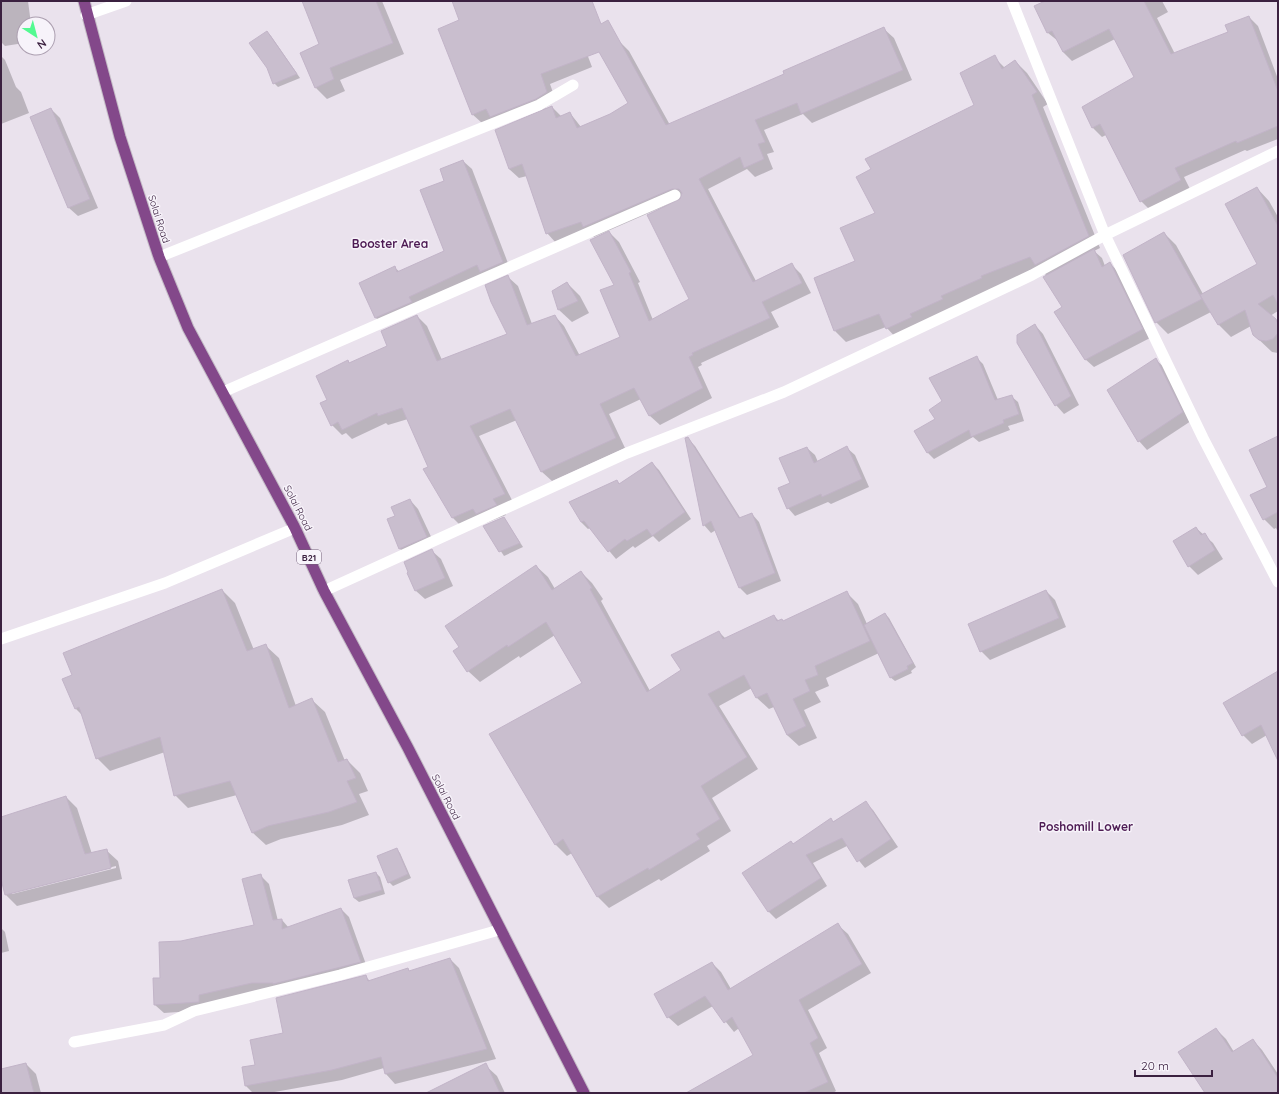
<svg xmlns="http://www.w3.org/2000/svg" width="1279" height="1094" font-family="Quicksand,sans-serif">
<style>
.shadow{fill:#0003;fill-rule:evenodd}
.building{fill:#c9bece;stroke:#c2b4c8}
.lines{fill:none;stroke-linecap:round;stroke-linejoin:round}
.trunk-casing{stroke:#c4bcc6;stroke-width:13}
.minor{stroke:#fff;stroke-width:11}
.trunk{stroke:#83488a;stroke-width:11}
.labels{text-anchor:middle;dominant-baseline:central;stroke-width:3;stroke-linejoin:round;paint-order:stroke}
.shield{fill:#f7f3fa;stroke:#736078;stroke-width:1}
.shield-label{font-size:9px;font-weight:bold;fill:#3b2140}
.street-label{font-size:10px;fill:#3b2140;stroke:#f7f3fa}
.quarter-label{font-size:12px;font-weight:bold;fill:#4d1b53;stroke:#f7f3fa}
</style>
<rect width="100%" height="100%" fill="#eae2ed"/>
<g class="shadow">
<path d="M1,1H28L31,24H24V43L5,46L1,42Z"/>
<path d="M303,1H382L404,54L340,80L345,91L327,99L316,88L301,54L321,45Z"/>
<path d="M453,1H567L592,67L550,84L556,101L543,109L552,107L562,117L570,113L581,127L611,114L629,104L619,41L629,51L670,125L785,74L884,29L894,38L912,80L812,123L803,114L764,130L774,152L767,154L773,169L755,177L747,169L708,189L756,281L791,264L801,274L811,293L771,312L779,327L701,363L702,365L698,367L712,398L660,425L650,416L641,399L609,414L625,448L552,481L542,472L517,420L479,436L514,504L502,509L506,515L486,523L482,519L462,527L452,517L408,419L388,425L386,423L352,439L346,433L342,435L332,425L329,400L348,362L350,364L389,346L417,316L427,326L442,360L509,335L508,277L518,286L532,324L555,316L564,326L580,356L621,337L609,232L619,242L640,282L638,283L653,320L690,299L681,199L594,237L589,232L556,243L547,233L527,176L519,178L509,169L543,111L542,109L482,123L472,114L460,21Z"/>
<path d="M1047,1H1162L1168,12L1157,18L1175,54L1229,32L1249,17L1258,26L1278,79V139L1247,151L1245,150L1184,177L1190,189L1150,210L1141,201L1106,135L1102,137L1093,128L1083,107L1135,78L1115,39L1072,61L1063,52L1058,41L1048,33L1036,7Z"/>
<path d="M267,32L271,36L300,78L278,87L274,83Z"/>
<path d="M1,56L5,60L16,87L21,92L29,113L1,124Z"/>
<path d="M994,57L1005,68L1015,61L1027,73L1048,104L1043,107L1100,248L1094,251L1102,258L1105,266L1110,263L1118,272L1150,338L1094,367L1085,359L1063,307L1047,276L1040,269L898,340L886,327L846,342L835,331L856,262L876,213L872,170L976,105Z"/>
<path d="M51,109L60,118L98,208L78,216L69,208L31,117Z"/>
<path d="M463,161L472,169L511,271L384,326L376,318L395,268L400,272L445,252L446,181Z"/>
<path d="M1257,188L1269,201L1278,217V311L1270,316L1278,323V353L1272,352L1254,335L1251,326L1231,337L1218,324L1211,312L1168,334L1156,322L1164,233L1176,245L1203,294L1258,265Z"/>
<path d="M567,283L580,296L589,313L572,322L559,310L553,291Z"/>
<path d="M1035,325L1043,334L1079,405L1064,414L1056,405Z"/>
<path d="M977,358L983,364L998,400L1011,396L1018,402L1024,421L1008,426L1010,430L979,442L973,437L934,459L928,453L915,431L937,419L943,401Z"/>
<path d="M1156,360L1165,368L1191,421L1147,450L1139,441Z"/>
<path d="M687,438L695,446L741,519L752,514L759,522L781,581L747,595L740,588L716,530L711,533L704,525Z"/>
<path d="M1278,442V532L1276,528L1274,529L1264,519L1268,487Z"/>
<path d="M807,448L815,455L818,462L847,448L855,455L869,487L831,504L828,502L795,516L788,508L791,484Z"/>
<path d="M652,463L659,470L691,519L659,542L653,536L635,548L633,546L616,559L590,528L588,529L581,522L617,481L620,485Z"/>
<path d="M410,500L418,509L435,545L409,557L400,549L396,517Z"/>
<path d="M504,518L523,547L504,556L485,527Z"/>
<path d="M1196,528L1213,543L1223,559L1198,575L1189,566Z"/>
<path d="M432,551L441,559L453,586L425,599L416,591L408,573Z"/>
<path d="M536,566L548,577L555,589L581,572L592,583L603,599L601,601L650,691L682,671L719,632L726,639L774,616L779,621L782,620L784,622L847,593L858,604L867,624L885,614L889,618L916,667L911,671L912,673L895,681L890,677L879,653L826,678L829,686L815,692L821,702L804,710L817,738L799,746L787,735L774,707L769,709L757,698L752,688L719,706L758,769L712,798L731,831L707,846L710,851L661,881L659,879L609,908L598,897L572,853L567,856L555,844L584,683L555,635L520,658L519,656L480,682L468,671Z"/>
<path d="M222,590L235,603L254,650L266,646L279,658L296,706L312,700L325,712L345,761L347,760L360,773L368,791L359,794L369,815L342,825L281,839L266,845L253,833L237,795L188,808L175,795L165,752L110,771L97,758L83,716L75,708L73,675Z"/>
<path d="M1046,591L1055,600L1066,627L990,660L981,651Z"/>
<path d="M1278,673V752L1267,735L1252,744L1243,735Z"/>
<path d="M66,797L77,808L92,854L106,850L118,861L122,879L17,906L6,895L1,874V818ZM116,866V868L12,894V892Z"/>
<path d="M865,803L873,810L898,847L865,868L847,846L813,863L827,886L776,919L769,912L743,873L791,842L794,845Z"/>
<path d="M396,849L400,853L411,878L393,886L389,882Z"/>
<path d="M376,873L380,877L385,894L359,902L354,898L350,880Z"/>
<path d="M261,876L269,884L278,921L282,920L289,928L341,909L349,917L368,970L207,1010L164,1013L155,1005L161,979L181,942L255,926Z"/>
<path d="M838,925L848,934L871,973L808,1010L827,1048L819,1053L836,1091L833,1093H688L754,1056L739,1028L734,1032L713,1006L678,1026L668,1017L712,963L721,972L731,989Z"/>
<path d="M1,928L5,932L9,951L1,953Z"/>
<path d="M450,959L459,968L496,1059L395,1084L386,1074L384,1068L342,1080L269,1093H253L246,1086L243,1068L256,1065L365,976L370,981L408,969L410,972Z"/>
<path d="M1216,1029L1226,1039L1234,1052L1253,1040L1262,1050L1278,1074V1093H1206Z"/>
<path d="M26,1064L36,1074L41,1093H1V1069Z"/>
<path d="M485,1065L497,1076L505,1093H428Z"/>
</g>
<g class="building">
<path d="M302,1H376L393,43L330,68L334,79L315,88L300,53L319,44Z"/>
<path d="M452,1H592L601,24L608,20L666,125L784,74L783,71L884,27L903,70L801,114L797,103L755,120L765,142L758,144L764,159L744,168L740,157L699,179L753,282L792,263L802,283L762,302L770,318L692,353L693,355L689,357L703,388L649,416L634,388L600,404L616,438L541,472L510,409L470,426L505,494L493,499L497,505L476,514L473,509L452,518L423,469L428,467L402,408L378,416L377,413L342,430L338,422L331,426L320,403L327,400L316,376L348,360L349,363L387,346L381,331L417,315L437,361L507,334L491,302L485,285L508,275L527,325L555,315L576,356L620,337L600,290L614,285L590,240L609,231L631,272L629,273L649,321L689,299L647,215L680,199L682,193L679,189H672L583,227L581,222L546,234L522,164L509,169L495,130L552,106L556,118L570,112L577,128L610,114L628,103L599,52L541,74L547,92L536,99L490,117L486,109L472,115L438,29L459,20Z"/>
<path d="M1045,1H1144L1171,54L1228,32L1225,25L1249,16L1278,91V126L1237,143L1236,141L1175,168L1181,180L1140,202L1100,124L1092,128L1082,107L1134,77L1109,29L1063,52L1052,31L1047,33L1034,6Z"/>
<path d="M267,31L297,74L273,84L267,68L249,43Z"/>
<path d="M995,55L1002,69L1015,60L1037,92L1032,95L1089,236L1035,265L1030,257L981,276L982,278L941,296L943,299L910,314L912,317L886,329L879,314L834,331L814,278L855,261L840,228L875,213L856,177L871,169L865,159L974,105L960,73Z"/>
<path d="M51,108L90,199L68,208L30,117Z"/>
<path d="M463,160L503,262L480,272L477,265L409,297L412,302L375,318L359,283L395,266L397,272L444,251L420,190L444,181L440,169Z"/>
<path d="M1257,187L1278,226V304L1273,295L1258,304L1276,319L1278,324V333L1273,339L1266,341L1259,340L1253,335L1245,310L1218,325L1200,295L1257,264L1225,204Z"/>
<path d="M1164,232L1202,299L1155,323L1123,255Z"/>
<path d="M1094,249L1102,267L1110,262L1143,329L1085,360L1054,312L1062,307L1043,277Z"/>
<path d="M567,282L578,301L558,310L552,291Z"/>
<path d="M1035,324L1071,396L1055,406L1017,343V335Z"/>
<path d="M977,356L995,400L1012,395L1019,414L1003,420L1004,423L971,437L969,430L927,453L914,431L935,419L929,410L942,401L929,378Z"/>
<path d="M1156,358L1183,412L1138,442L1107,390Z"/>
<path d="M1278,436V512L1263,520L1250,495L1267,487L1249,450Z"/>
<path d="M688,437L739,518L752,513L775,573L739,588L711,521L703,526L685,438Z"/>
<path d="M847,446L862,479L822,497L821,494L787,509L778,488L790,483L779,458L807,447L814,463Z"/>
<path d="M652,462L685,512L652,536L647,529L627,541L625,539L608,552L584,521L581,522L569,502L617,480L619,484Z"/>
<path d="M410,499L427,537L399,549L387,519L395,516L391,507Z"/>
<path d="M504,517L520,543L499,552L483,526Z"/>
<path d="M1196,527L1201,535L1205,533L1215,550L1188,567L1173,541Z"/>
<path d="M432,549L445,578L415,591L407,573L408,572L404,562Z"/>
<path d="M536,565L552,590L581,571L592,588L590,589L647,692L681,670L671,655L719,631L723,639L774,615L777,621L782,619L783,621L847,591L870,641L815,666L818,675L805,680L810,691L793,699L806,726L787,735L767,693L756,698L744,675L708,694L747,757L701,786L720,819L696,834L700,839L649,870L648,868L597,897L563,839L555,845L489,734L582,683L546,622L508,647L507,645L467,672L453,651L459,647L445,626Z"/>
<path d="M222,589L247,651L266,644L289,708L312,698L338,762L347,759L356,778L347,781L357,802L329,812L268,826L252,833L230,781L174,796L160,737L96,759L79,707L75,709L62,679L72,675L63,653Z"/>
<path d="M1046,590L1059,618L980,652L968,624Z"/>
<path d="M885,613L913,663L907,666L908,669L890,678L864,625Z"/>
<path d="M1278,671V761L1261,725L1242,736L1223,703Z"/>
<path d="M66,796L85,854L107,849L111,868L5,895L1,879V817Z"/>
<path d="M866,801L891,839L857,862L842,838L806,855L821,878L768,912L742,873L791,841L793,844L831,818L833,822Z"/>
<path d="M397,848L408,874L388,883L377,856Z"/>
<path d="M376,872L382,890L354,898L348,880Z"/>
<path d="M261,874L273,920L282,919V929L341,908L361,962L273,984V983H252L199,995V1002L154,1005L153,978H160L159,942L181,941L254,925L242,879Z"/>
<path d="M838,923L862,964L799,1000L818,1038L810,1043L828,1082L804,1093H686L753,1055L732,1017L724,1023L705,996L667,1018L654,994L712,962L728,990Z"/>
<path d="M450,958L487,1049L385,1074L381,1057L332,1070L245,1086L242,1067L255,1065L250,1040L283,1033L276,998L366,975L368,981L408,968L409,971Z"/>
<path d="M1216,1028L1232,1052L1253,1039L1278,1078V1093H1205L1178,1052Z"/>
<path d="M26,1063L34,1093H1V1069Z"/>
<path d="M486,1063L500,1093H426Z"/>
</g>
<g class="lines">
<g class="trunk-casing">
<path id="trunk" d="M84,1L120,137L159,257L188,328L295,528L324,591L408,748L584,1093"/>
</g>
<g class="minor">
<path d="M1012,1L1105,235L1203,438L1278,582"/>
<path d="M86,15L126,1"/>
<path d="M159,257L539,105L573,85"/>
<path d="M223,392L675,195"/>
<path d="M324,591L627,453L784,392L1032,275L1105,235L1278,151"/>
<path d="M1,639L165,583L295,528"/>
<path d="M74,1042L164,1025L194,1011L340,975L499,930"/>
</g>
<use href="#trunk" class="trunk"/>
</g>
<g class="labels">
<rect class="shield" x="297" y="550" width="24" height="14" rx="3"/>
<g class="shield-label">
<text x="309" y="557">B21</text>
</g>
<g class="street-label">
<text transform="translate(159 219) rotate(72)">Solai Road</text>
<text transform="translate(298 508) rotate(63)">Solai Road</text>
<text transform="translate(446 797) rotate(63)">Solai Road</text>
</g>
<g class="quarter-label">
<text x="390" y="243">Booster Area</text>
<text x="1086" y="826">Poshomill Lower</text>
</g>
</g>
<rect width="1279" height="1094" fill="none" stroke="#3b2140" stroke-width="4"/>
<g transform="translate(36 36) rotate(144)"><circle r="19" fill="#f7f3fa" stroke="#ac9fb0"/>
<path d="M0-3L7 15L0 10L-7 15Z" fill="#53fa91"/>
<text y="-6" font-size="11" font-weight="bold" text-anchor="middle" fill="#3b2140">N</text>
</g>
<path d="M1135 1070v6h77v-6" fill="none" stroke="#3b2140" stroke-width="2"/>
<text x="1141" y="1070" font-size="12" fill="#3b2140" stroke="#f7f3fa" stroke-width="3" paint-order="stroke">20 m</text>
</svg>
